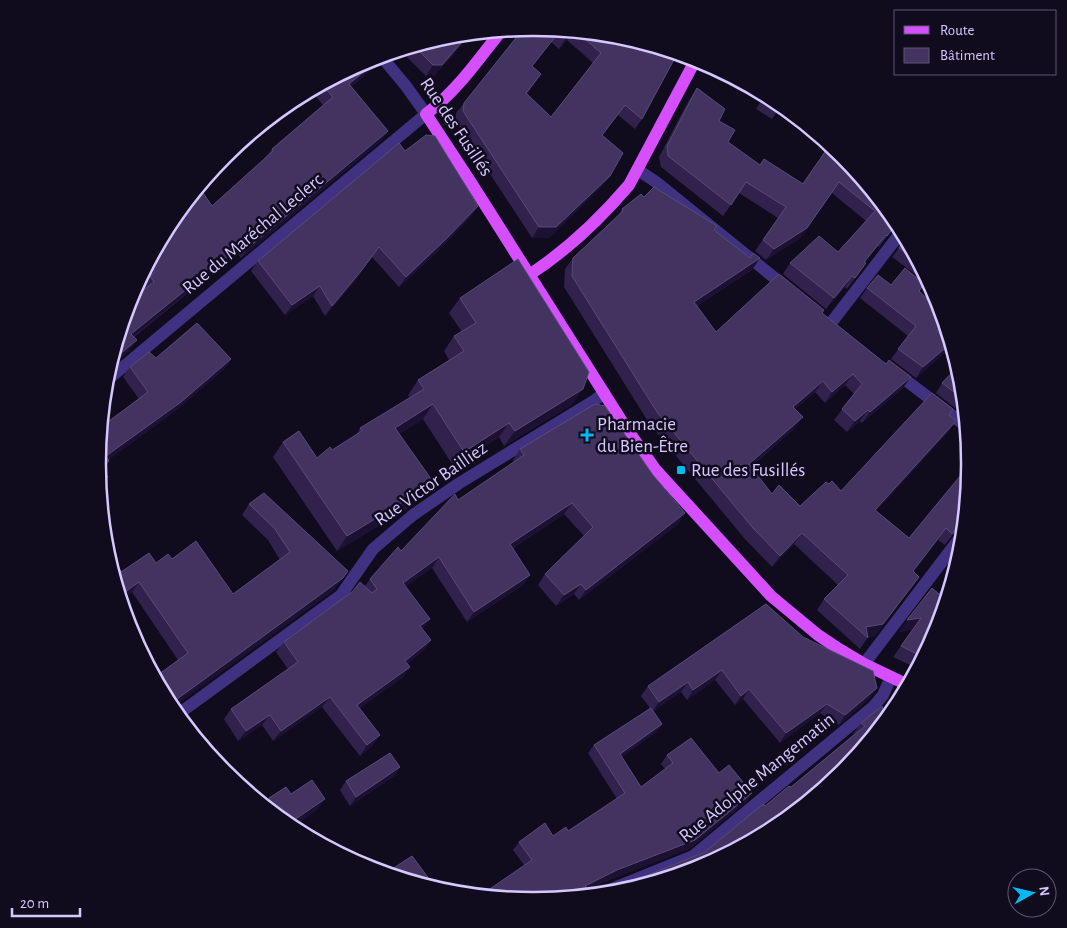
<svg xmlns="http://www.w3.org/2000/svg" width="1067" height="928" font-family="'Alegreya Sans',sans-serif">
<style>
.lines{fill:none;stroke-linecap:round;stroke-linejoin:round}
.minor{stroke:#403280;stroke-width:12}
.major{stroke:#d54fff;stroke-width:12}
.wall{fill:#30224d;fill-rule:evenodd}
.shaded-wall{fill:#1c1132}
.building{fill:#423360;stroke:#594b79}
.poi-dot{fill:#00b9f3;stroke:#110b1e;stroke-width:2}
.labels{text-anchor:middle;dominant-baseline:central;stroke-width:5;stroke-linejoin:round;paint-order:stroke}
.street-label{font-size:19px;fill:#d6c8ff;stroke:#110b1e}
.poi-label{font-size:19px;fill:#d6c8ff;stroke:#110b1e;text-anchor:start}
.rim{fill:none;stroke:#d6c8ff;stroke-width:2.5}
</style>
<rect width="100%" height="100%" fill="#110b1e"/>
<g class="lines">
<g class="minor">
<path d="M638,170L656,182L787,288"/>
<path d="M831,323L902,231"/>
<path d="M895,372L966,426"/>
<path d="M105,382L426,114L406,86L381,56"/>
<path d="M864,664L963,534"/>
<path d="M177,715L341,595L373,549L413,515L458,484L595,400L604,393"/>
<path d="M599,894L693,856L874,706L883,695L891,677"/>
</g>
<g class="major">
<path d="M501,31C478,60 456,92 426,114L470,181L626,428L655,469L771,596L818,635L839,649L864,664L908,685"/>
<path d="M529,275C566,251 600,219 629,185L696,59"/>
</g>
</g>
<g class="wall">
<path d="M534,28L619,36L642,119L635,129L618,115L602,136L610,176L602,186L549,238H532L456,122V113L464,103ZM567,40L593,63L551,117L527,94L541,74L532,67L551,42L559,49Z"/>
<path d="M471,34L434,76H426L400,50L449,36Z"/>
<path d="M367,61L369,72L351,87L388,131L381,141L241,258L237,253L134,337L130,350L113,364L111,361L129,301L145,289L143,286L147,280L142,275L171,221L212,206L264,159L272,149L323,105L311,91Z"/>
<path d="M697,88L719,121L728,142L760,165L802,184L829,146L897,223L879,247L878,246L865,262L866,263L847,289L845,287L826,309L783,274L790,263L838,252L866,221L832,193L799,239L766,260L755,251L778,218L739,193L723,216L661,167L659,157L689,100Z"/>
<path d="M765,95L776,101L781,105L772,119L756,109Z"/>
<path d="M405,151L478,206L471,216L438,251L399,287L372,257L354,282L325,316L313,296L285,315L251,271L258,261Z"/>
<path d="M644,197L714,230L752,270L697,306L716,332L822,313L886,364L911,377L903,388L862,423L860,421L847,432L834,420L854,394L845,385L825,403L815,392L795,409V428L751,467L772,494L800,506L829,484L841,491L953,409L949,415L956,421L948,432L876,511L909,538L966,500L959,527L945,545L938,540L913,572L919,577L911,588L875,636L868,637L860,649L817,610L824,599L838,585L794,544L772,567L744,538L649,423L564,287L565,269L573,258L618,216L622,209Z"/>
<path d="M906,239L921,267L915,274L892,257Z"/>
<path d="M924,284L919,291L941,312L945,323L938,332L951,344L944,353L916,378L891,359L908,336L860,298L867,288L891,285Z"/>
<path d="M460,298L573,404L504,446L499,437L454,467L423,419L399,434L424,498L337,551L273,457L283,442L317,458L332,450L356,435L360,428L410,398L408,395L418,380L449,360L444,351L454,336L462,332L449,313Z"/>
<path d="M156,358L231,359L224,369L174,412L108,460L103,470L108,477L99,488L97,464L139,399L123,377L130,367Z"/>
<path d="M962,379L964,401L962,400L955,408L936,393L942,383Z"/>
<path d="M520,449L678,524L579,600L574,594L556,606L538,585L545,574L584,536L564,514L513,548L530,575L523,585L467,622L432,568L406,586L423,630L431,640L423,651L408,663L403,677L360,708L380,735L372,746L360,756L322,707L273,741L262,725L238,741L224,719L231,709L288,669L276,652L284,642L353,591L365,586L370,579L458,500L514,462L513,460Z"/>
<path d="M264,493L335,589L172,708L170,706L178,660L132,592L121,600L105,549L121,572L172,559L233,594L280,560L268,540L242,515L249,504Z"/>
<path d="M962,549L960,556L957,555Z"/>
<path d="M939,594L937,631L912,666L893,657L913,629L899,632Z"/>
<path d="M766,604L870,698L839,725L820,713L780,743L743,699L735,705L715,680L687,700L681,692L653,711L662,724L656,732L622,757L641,787L665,769L661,764L667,755L719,773L746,802L689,849L611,879L588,890L524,865L513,850L519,842L553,836L568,831L617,799L588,753L594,745L650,708L641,696L648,686Z"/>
<path d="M883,711L700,867L626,890L631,882L705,852L791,787L854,734H853L861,723Z"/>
<path d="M400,767L394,776L350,806L340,790L346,781Z"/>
<path d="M291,794L318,809L292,827L264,805L269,798Z"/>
</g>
<g class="shaded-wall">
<path d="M573,31L567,40L559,49L566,38Z"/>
<path d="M469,34H471L434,76H426L433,65Z"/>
<path d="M376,62L369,72L342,94L349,84Z"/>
<path d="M388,131L381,141L241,258L248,248Z"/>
<path d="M610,176L602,186L549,238H532L539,227Z"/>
<path d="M839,182L799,239L766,260L774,249Z"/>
<path d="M478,206L471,216L438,251L399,287L406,277Z"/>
<path d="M886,235L878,246L856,273L864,262Z"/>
<path d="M244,243L237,253L124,344L131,334Z"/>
<path d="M379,247L354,282L325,316L332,306Z"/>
<path d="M760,258L752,270L687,313L694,302Z"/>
<path d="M852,276L845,287L826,309L834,298Z"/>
<path d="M320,286L313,296L285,315L292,305Z"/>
<path d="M137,340L130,350L113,364L120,354Z"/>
<path d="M951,344L944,353L916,378L923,367Z"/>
<path d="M231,359L224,369L174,412L99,467L106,456Z"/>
<path d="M853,374L845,385L825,403L832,392Z"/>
<path d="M911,377L903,388L862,423L870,412Z"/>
<path d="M823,381L815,392L785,418L793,407Z"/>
<path d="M583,389L573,404L504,446L515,431Z"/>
<path d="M433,404L423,419L385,443L395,428Z"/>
<path d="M868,410L860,421L847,432L855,421Z"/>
<path d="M803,417L795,428L741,475L749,464Z"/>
<path d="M956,421L948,432L867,521L875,510Z"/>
<path d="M509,423L499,437L454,467L464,452Z"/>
<path d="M109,461L102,471L101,467Z"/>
<path d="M108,477L101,487L99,488V484Z"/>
<path d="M434,483L424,498L337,551L347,536Z"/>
<path d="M572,503L564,514L503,554L510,544Z"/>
<path d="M685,513L678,524L579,600L586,590Z"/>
<path d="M965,519L964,527H959L945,545Z"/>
<path d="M946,528L938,540L905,583L913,571Z"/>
<path d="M802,533L794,544L772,567L780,556Z"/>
<path d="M439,557L432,568L396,593L403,583Z"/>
<path d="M530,575L523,585L467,622L474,612Z"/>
<path d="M919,577L875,636L867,637L866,627Z"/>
<path d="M343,578L335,589L172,708L169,705Z"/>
<path d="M139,582L132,592L121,600L120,596Z"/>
<path d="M581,584L574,594L556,606L564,595Z"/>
<path d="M921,618L913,629L899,632L907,620Z"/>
<path d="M430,619L423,630L420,626Z"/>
<path d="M431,640L423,651L398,671L405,661Z"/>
<path d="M410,667L403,677L350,715L357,705Z"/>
<path d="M722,670L715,680L687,700L693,690Z"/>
<path d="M688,682L681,692L652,712L659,702Z"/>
<path d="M877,688L870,698L839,725L845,715Z"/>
<path d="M749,689L743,699L735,705L741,696Z"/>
<path d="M330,697L322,707L273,741L281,731Z"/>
<path d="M827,704L820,713L780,743L786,733Z"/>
<path d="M270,715L262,725L238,741L246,731Z"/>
<path d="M662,724L656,732L614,763L620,754Z"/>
<path d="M380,735L372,746L360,756L367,745Z"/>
<path d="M400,767L394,776L350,806L356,797Z"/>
<path d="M752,793L746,802L689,849L611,879L579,894L585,886Z"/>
<path d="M325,799L318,809L292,827L288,824Z"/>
</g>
<g class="building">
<path d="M534,28L573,31L566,38L559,32L532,66L541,74L526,93L551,117L601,53L577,32L619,36L677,54L642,119L625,105L602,135L623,153L610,176L556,227H539L463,111L464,103L523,29Z"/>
<path d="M469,34L442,65H433L414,46L449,36Z"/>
<path d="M374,59L376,62L349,84L388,131L248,248L244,243L131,334L137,340L120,354L116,348L115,349L129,301L154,282L150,276L155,272L148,263L171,221L199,187L212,206L273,151L272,149L333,97L322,85L367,61Z"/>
<path d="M697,88L725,109L719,121L735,130L728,142L760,165L764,159L803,184L829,146L846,160L897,222V223L887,236L886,235L864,262L866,263L855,278L852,276L834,298L790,263L819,236L838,252L875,211L839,182L807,228L774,249L763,240L786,207L746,182L731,205L668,156L667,146Z"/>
<path d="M765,95L776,101L780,105L765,96Z"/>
<path d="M426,135L435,136L478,206L445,240L406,277L379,247L361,271L332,306L320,286L292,305L258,261L399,143L405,151Z"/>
<path d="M654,187L717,226L714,230L750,258L753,253L760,258L694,302L716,332L779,274L824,310L822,313L886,364L889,360L911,377L870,412L868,410L855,421L842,409L862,384L853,374L832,392L823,381L793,407L803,417L749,464L772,494L779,485L800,506L826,482L829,484L832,481L841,491L932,393L953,409L949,415L956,421L875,510L909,538L970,464L966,500L965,501L966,502L965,519L952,534L946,528L913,571L919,577L883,624L866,627L868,638L824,599L848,575L802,533L780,556L752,527L657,412L572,276L573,258L623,211L622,209L641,194L644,197Z"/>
<path d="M906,239L918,262L899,248Z"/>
<path d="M518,259L589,372L583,389L515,431L509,423L464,452L433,404L395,428L434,483L347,536L283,442L299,431L317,458L330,447L332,450L362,431L360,428L424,389L418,380L464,351L454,336L476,323L460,298Z"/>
<path d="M905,268L924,284L919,291L941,312L945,323L937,331L951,343L923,367L898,349L916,326L867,288L878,275L891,285Z"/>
<path d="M197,323L231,359L181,402L106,456L109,461L101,467L108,477L99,484L97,464L101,427L148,392L130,367L149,352L156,358Z"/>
<path d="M958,366L962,379L963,397L962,398L942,383Z"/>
<path d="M595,404L605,406L653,475L685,513L586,590L581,584L564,595L545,574L593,527L572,503L510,544L530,575L474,612L439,557L403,583L430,619L420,626L431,640L405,661L410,667L357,705L380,735L367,745L330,697L281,731L270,715L246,731L231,709L298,662L284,642L353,591L360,582L372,593L377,589L370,579L398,547L401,551L455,494L458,500L524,455L520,449Z"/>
<path d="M264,493L348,571L343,578L169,705L155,677L188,653L139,582L120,596L105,546L121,572L149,553L156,563L168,554L172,559L196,541L233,594L290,552L275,529L249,504Z"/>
<path d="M955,572L937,631L919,655L901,646L921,618L907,620L932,588L939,594Z"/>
<path d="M766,604L803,637L873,671L877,688L845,715L827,704L786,733L749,689L741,696L722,670L693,690L688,682L659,702L648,686Z"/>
<path d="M903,695L896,707L842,773L776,827L700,867L636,887L631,882L705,852L763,804L765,806L789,786L791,787L865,726L861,723L882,706L883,711Z"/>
<path d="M651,708L662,724L620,754L641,787L673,763L667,755L691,738L719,773L729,765L752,793L695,840L617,870L585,886L593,895L533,900L481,895L532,860L519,842L545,823L553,836L566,827L568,831L625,793L594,745Z"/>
<path d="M390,753L400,767L356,797L346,781Z"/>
<path d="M312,780L325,799L288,824L285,822L269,798L286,787L291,794Z"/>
<path d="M412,856L436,888L386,873Z"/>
</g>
<g class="poi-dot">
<path d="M584.5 427.5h5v5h5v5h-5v5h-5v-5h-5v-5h5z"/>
<rect x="676" y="465" width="10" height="10" rx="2.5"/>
</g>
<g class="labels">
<g class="street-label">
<text transform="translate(456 127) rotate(56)">Rue des Fusillés</text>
<text transform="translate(253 234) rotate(-40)">Rue du Maréchal Leclerc</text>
<text transform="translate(431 484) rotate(-35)">Rue Victor Bailliez</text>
<text transform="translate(757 778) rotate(-39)">Rue Adolphe Mangematin</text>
</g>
<g class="poi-label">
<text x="597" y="424">Pharmacie<tspan x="597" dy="22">du Bien-Être</tspan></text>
<text x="691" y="470">Rue des Fusillés</text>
</g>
</g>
<path d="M0 0H1067V928H0ZM533 36H534A427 427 0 0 1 961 463V465A427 427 0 0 1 534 892H533A427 427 0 0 1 106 465V463A427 427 0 0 1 533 36Z" fill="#110b1e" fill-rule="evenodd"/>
<path class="rim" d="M533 36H534A427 427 0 0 1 961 463V465A427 427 0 0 1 534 892H533A427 427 0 0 1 106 465V463A427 427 0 0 1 533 36Z"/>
<rect x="894" y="10" width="162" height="65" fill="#110b1e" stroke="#605778"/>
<rect x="904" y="26" width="25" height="8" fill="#d54fff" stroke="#605778"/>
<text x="940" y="35" font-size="15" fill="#d6c8ff">Route</text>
<rect x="904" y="48" width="25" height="15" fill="#423360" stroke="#605778"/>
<text x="940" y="60" font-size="15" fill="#d6c8ff">Bâtiment</text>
<g transform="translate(1032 893) rotate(82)"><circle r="24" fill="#110b1e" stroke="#605778"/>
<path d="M0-4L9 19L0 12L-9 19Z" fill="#00b9f3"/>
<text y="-8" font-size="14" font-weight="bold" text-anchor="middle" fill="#d6c8ff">N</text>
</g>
<path d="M12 908v8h68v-8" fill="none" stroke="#d6c8ff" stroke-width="2.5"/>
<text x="20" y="908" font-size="15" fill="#d6c8ff" stroke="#110b1e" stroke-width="4" paint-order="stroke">20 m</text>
</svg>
